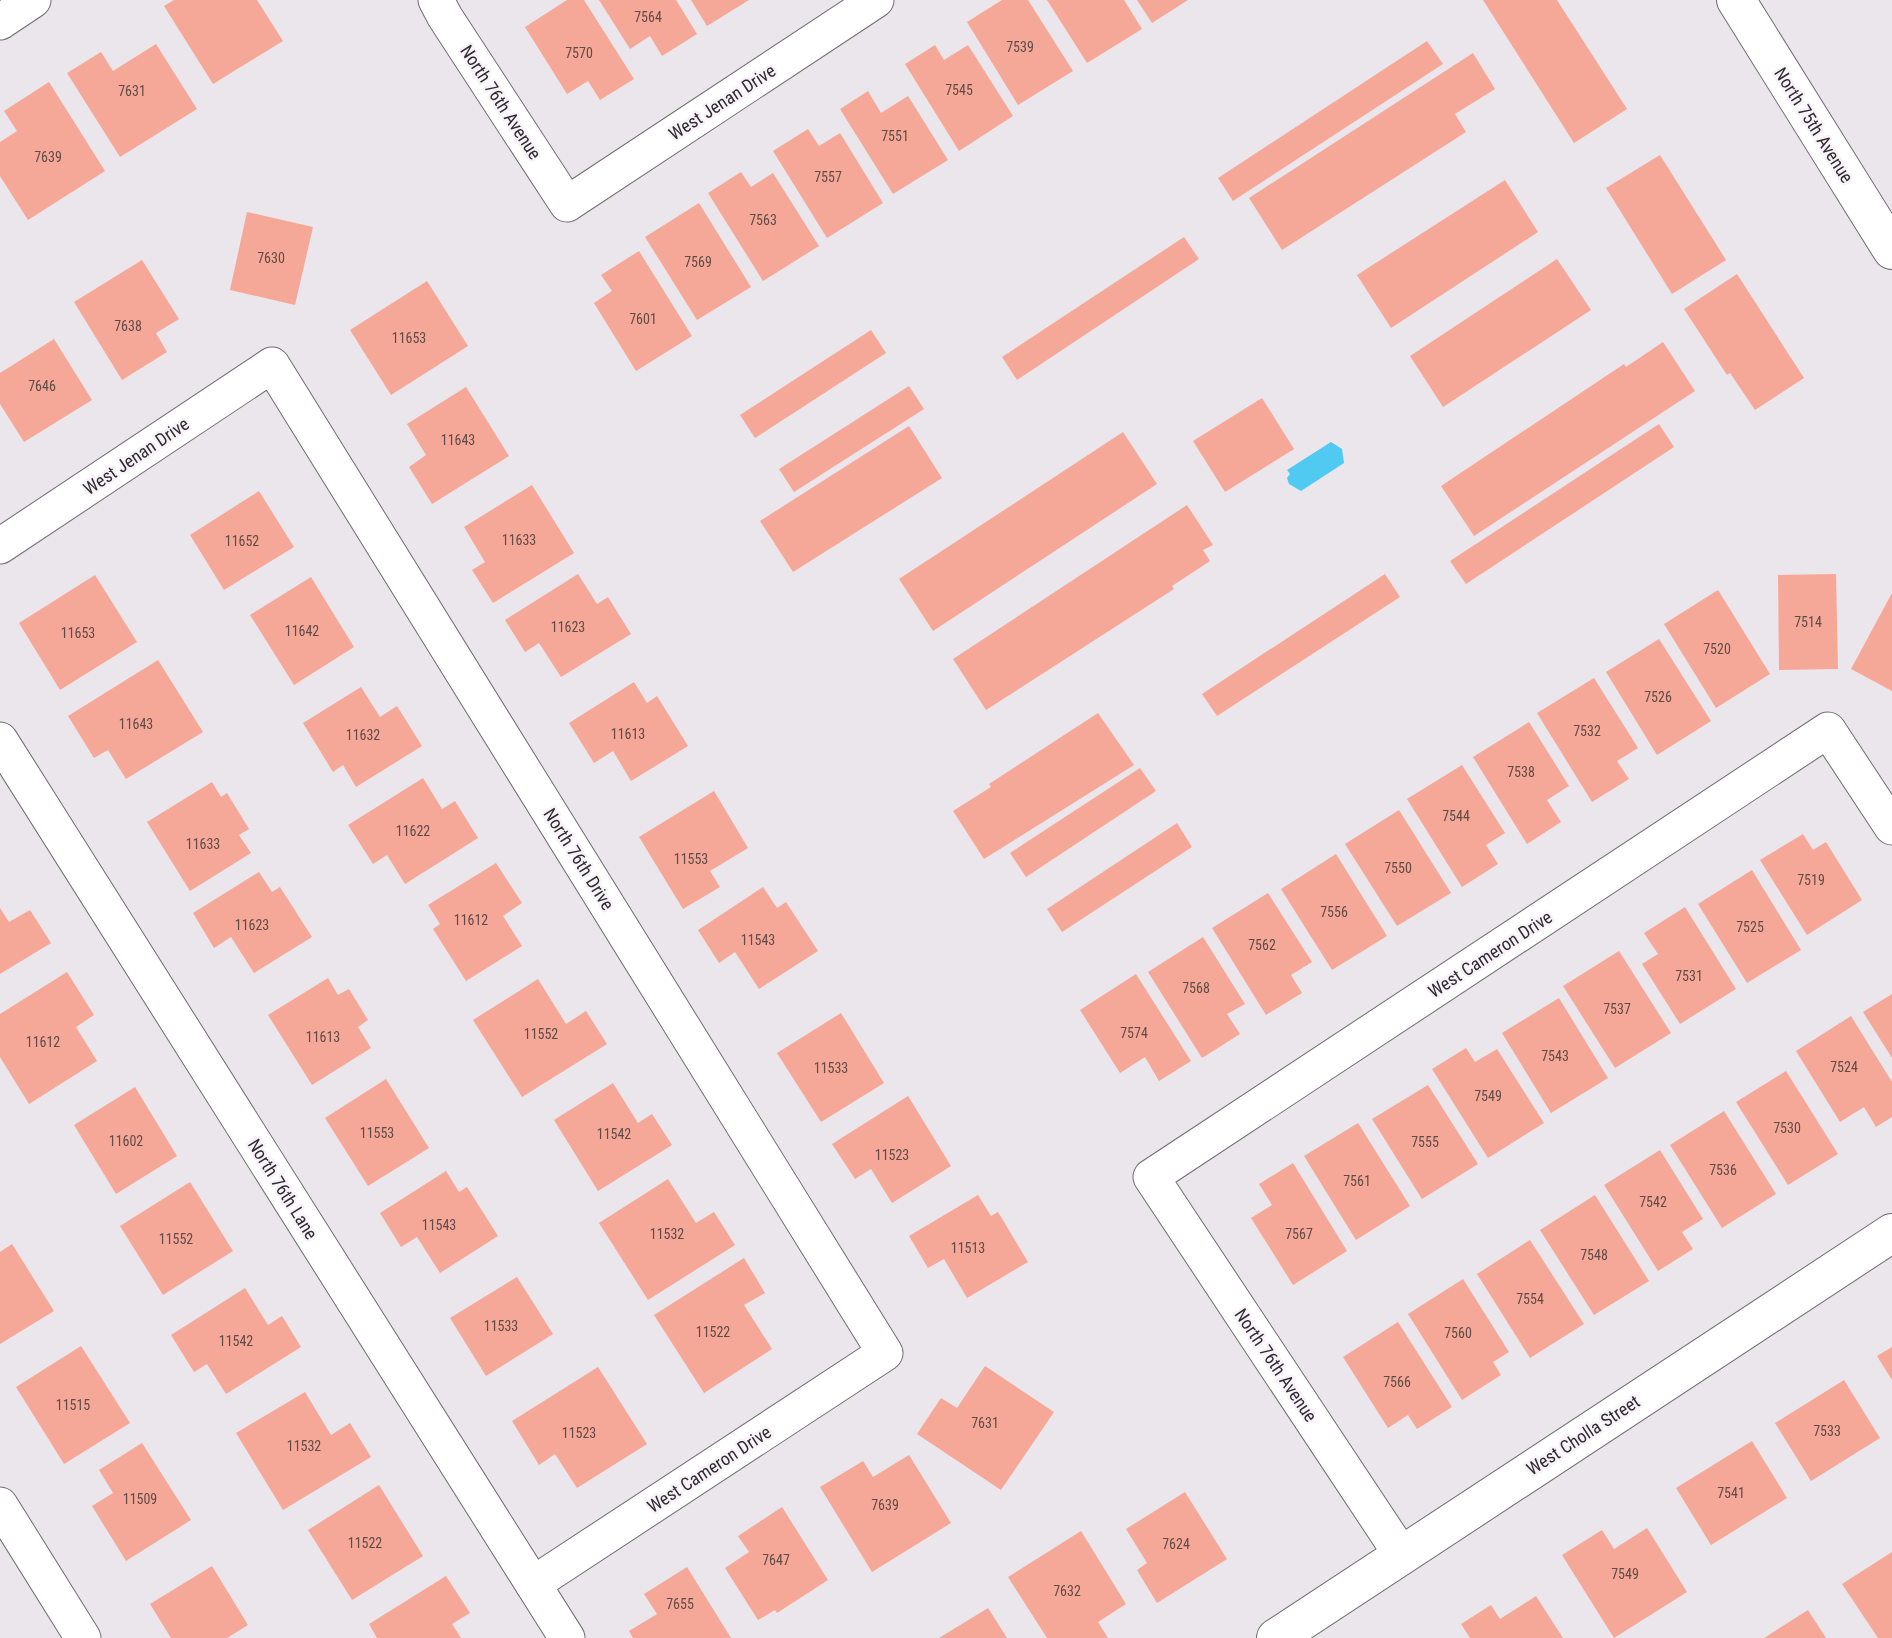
<svg xmlns="http://www.w3.org/2000/svg" width="1892" height="1638" font-family="'Roboto Condensed',sans-serif">
<style>
.water{fill:#50caf0}
.building{fill:#f5a897}
.lines{fill:none;stroke-linecap:round;stroke-linejoin:round}
.street-casing{stroke:#716c72;stroke-width:37}
.secondary-casing{stroke:#716c72;stroke-width:40}
.street{stroke:#fff;stroke-width:35}
.secondary{stroke:#fff;stroke-width:38}
.labels{text-anchor:middle;dominant-baseline:central;stroke-width:5;stroke-linejoin:round;paint-order:stroke}
.number-label{font-size:14px;fill:#604b48}
.street-label{font-size:18px;fill:#2e2c2e;stroke:#f9f2f9}
</style>
<rect width="100%" height="100%" fill="#ebe5ec"/>
<path class="water" d="M1331,442L1342,449L1344,463L1301,491L1289,484L1287,478L1290,474L1287,470Z"/>
<g class="building">
<path d="M174,0H257L283,41L213,84L164,6Z"/>
<path d="M567,0H584L634,79L600,100L588,81L567,94L525,27Z"/>
<path d="M599,0H676L697,34L662,56L650,36L630,49Z"/>
<path d="M691,0H749L707,26Z"/>
<path d="M1002,0H1028L1073,71L1018,105L967,22Z"/>
<path d="M1047,0H1124L1142,29L1087,63Z"/>
<path d="M1137,0H1188L1152,23Z"/>
<path d="M1483,0H1557L1627,109L1574,143Z"/>
<path d="M1427,41L1443,64L1233,201L1218,178Z"/>
<path d="M156,44L197,109L120,157L67,73L101,52L113,71Z"/>
<path d="M935,45L944,60L968,45L1013,116L959,151L905,64Z"/>
<path d="M1473,53L1495,89L1455,114L1466,132L1282,250L1249,198Z"/>
<path d="M49,82L105,171L28,220L0,176V142L17,131L4,111Z"/>
<path d="M868,91L881,113L908,96L948,160L893,194L840,109Z"/>
<path d="M808,129L819,146L840,133L883,203L827,238L773,151Z"/>
<path d="M1660,155L1726,260L1672,294L1606,188Z"/>
<path d="M741,172L751,187L773,173L819,246L763,281L708,193Z"/>
<path d="M1505,180L1538,232L1391,328L1357,275Z"/>
<path d="M699,203L751,287L697,320L645,237Z"/>
<path d="M247,212L313,227L295,305L230,290Z"/>
<path d="M1184,237L1199,259L1017,380L1002,357Z"/>
<path d="M639,251L692,336L636,371L594,303L612,291L601,275Z"/>
<path d="M1557,259L1591,310L1443,407L1410,356Z"/>
<path d="M142,260L179,319L156,333L167,352L122,380L74,302Z"/>
<path d="M1737,274L1804,378L1755,410L1730,373L1727,375L1684,309Z"/>
<path d="M427,281L468,346L391,395L350,330Z"/>
<path d="M871,330L886,353L755,438L740,415Z"/>
<path d="M54,339L92,400L24,442L0,404V373Z"/>
<path d="M1663,342L1695,391L1474,536L1441,486L1624,364L1626,367Z"/>
<path d="M909,386L924,409L794,492L779,469Z"/>
<path d="M466,387L509,456L432,504L409,467L426,455L407,424Z"/>
<path d="M1262,398L1294,449L1225,492L1193,441Z"/>
<path d="M1659,424L1674,447L1466,584L1450,561Z"/>
<path d="M909,426L942,478L793,572L760,521Z"/>
<path d="M1123,432L1157,484L933,631L899,579Z"/>
<path d="M532,485L574,553L493,603L472,570L485,562L464,527Z"/>
<path d="M259,491L294,547L224,590L190,535Z"/>
<path d="M1187,505L1213,545L1203,550L1210,561L1172,586L1174,589L986,710L953,659Z"/>
<path d="M578,574L597,604L608,597L631,634L561,677L539,643L525,652L505,620Z"/>
<path d="M1385,574L1400,597L1217,716L1202,694Z"/>
<path d="M1836,574L1838,669L1779,670L1778,575Z"/>
<path d="M95,575L137,642L60,690L19,623Z"/>
<path d="M311,577L354,647L294,685L250,615Z"/>
<path d="M1718,590L1770,674L1716,708L1664,624Z"/>
<path d="M1892,593V691L1851,669Z"/>
<path d="M1659,639L1711,721L1657,755L1606,672Z"/>
<path d="M158,660L203,732L126,779L108,750L94,758L68,716Z"/>
<path d="M1594,678L1638,748L1617,761L1629,779L1592,802L1537,713Z"/>
<path d="M634,682L647,703L657,696L688,746L631,781L613,751L594,763L569,723Z"/>
<path d="M361,687L380,717L397,706L422,746L356,787L343,765L333,772L303,723Z"/>
<path d="M1098,713L1134,765L984,859L953,811L991,787L989,784Z"/>
<path d="M1529,722L1569,786L1547,800L1561,822L1527,844L1473,757Z"/>
<path d="M1462,765L1505,833L1486,845L1498,864L1462,887L1407,799Z"/>
<path d="M1140,768L1156,791L1026,877L1010,853Z"/>
<path d="M423,778L442,809L455,801L478,838L405,884L387,855L373,864L348,825Z"/>
<path d="M212,782L221,797L227,793L249,829L239,835L251,853L190,891L147,822Z"/>
<path d="M714,791L748,848L710,871L720,887L683,909L639,837Z"/>
<path d="M1399,810L1451,893L1397,926L1345,844Z"/>
<path d="M1177,823L1192,847L1062,932L1047,909Z"/>
<path d="M1803,834L1813,850L1826,842L1862,900L1807,935L1760,860Z"/>
<path d="M1336,854L1387,936L1332,970L1281,889Z"/>
<path d="M496,863L522,903L503,916L522,946L466,981L433,929L440,924L428,905Z"/>
<path d="M1752,870L1801,950L1747,983L1698,904Z"/>
<path d="M259,872L272,892L280,887L312,937L254,973L231,937L214,948L193,913Z"/>
<path d="M763,887L777,908L786,902L818,951L759,989L735,952L719,963L698,930Z"/>
<path d="M1268,893L1312,962L1291,975L1302,993L1266,1015L1212,928Z"/>
<path d="M1685,907L1736,989L1680,1024L1642,964L1658,954L1644,933Z"/>
<path d="M0,908L9,922L30,910L51,943L0,974Z"/>
<path d="M1203,937L1245,1004L1227,1014L1240,1034L1202,1058L1148,972Z"/>
<path d="M1619,951L1671,1033L1615,1068L1563,986Z"/>
<path d="M67,972L94,1015L76,1027L97,1061L29,1104L0,1057V1014Z"/>
<path d="M1136,974L1191,1061L1159,1081L1145,1057L1120,1073L1080,1010Z"/>
<path d="M328,978L338,995L349,989L368,1020L358,1027L371,1048L312,1085L268,1015Z"/>
<path d="M538,979L566,1024L586,1011L607,1044L522,1097L473,1020Z"/>
<path d="M1892,994V1058L1863,1012Z"/>
<path d="M1559,998L1608,1078L1551,1113L1502,1033Z"/>
<path d="M841,1013L884,1083L821,1122L777,1053Z"/>
<path d="M1851,1016L1892,1082V1117L1876,1127L1864,1107L1840,1122L1796,1051Z"/>
<path d="M1466,1048L1475,1062L1497,1049L1544,1123L1488,1158L1432,1069Z"/>
<path d="M1786,1071L1838,1154L1788,1185L1736,1102Z"/>
<path d="M386,1079L429,1148L368,1186L325,1118Z"/>
<path d="M613,1083L638,1123L652,1114L672,1145L598,1191L554,1120Z"/>
<path d="M1428,1085L1478,1164L1422,1199L1372,1119Z"/>
<path d="M135,1087L177,1156L116,1194L74,1125Z"/>
<path d="M908,1096L951,1166L892,1203L871,1169L855,1179L832,1144Z"/>
<path d="M1724,1111L1776,1194L1722,1228L1670,1145Z"/>
<path d="M1358,1123L1410,1206L1356,1240L1304,1156Z"/>
<path d="M1660,1150L1703,1219L1682,1232L1693,1249L1658,1271L1604,1185Z"/>
<path d="M1293,1163L1347,1251L1293,1285L1251,1218L1272,1205L1259,1184Z"/>
<path d="M446,1171L459,1192L467,1187L498,1236L440,1273L417,1237L401,1247L380,1213Z"/>
<path d="M668,1179L696,1223L714,1212L735,1245L648,1300L599,1223Z"/>
<path d="M190,1182L233,1251L163,1295L120,1226Z"/>
<path d="M978,1195L991,1216L998,1212L1028,1262L967,1298L944,1259L928,1268L909,1236Z"/>
<path d="M1595,1195L1649,1281L1594,1315L1540,1230Z"/>
<path d="M1530,1240L1584,1324L1530,1358L1477,1274Z"/>
<path d="M12,1244L54,1311L0,1344V1252Z"/>
<path d="M744,1258L765,1293L744,1305L772,1349L704,1393L654,1315Z"/>
<path d="M517,1277L553,1334L486,1376L450,1318Z"/>
<path d="M1463,1279L1509,1352L1493,1362L1501,1375L1462,1400L1408,1314Z"/>
<path d="M245,1288L268,1325L282,1316L301,1347L226,1394L207,1364L194,1372L171,1335Z"/>
<path d="M1398,1322L1452,1407L1417,1429L1408,1415L1388,1428L1343,1357Z"/>
<path d="M81,1346L130,1423L64,1464L16,1387Z"/>
<path d="M1892,1347V1380L1877,1356Z"/>
<path d="M985,1366L1054,1412L1001,1490L917,1434L941,1398L957,1408Z"/>
<path d="M598,1367L647,1444L577,1488L555,1454L539,1465L512,1421Z"/>
<path d="M1844,1380L1880,1438L1811,1481L1775,1423Z"/>
<path d="M305,1392L331,1435L350,1423L371,1457L283,1510L236,1433Z"/>
<path d="M1752,1441L1787,1498L1711,1545L1676,1488Z"/>
<path d="M142,1443L191,1520L126,1561L92,1506L113,1493L99,1470Z"/>
<path d="M909,1455L951,1523L872,1572L820,1487L863,1461L873,1477Z"/>
<path d="M379,1485L423,1556L352,1600L308,1530Z"/>
<path d="M1185,1492L1227,1559L1157,1603L1137,1570L1147,1563L1126,1529Z"/>
<path d="M782,1507L828,1580L777,1613L775,1610L758,1620L725,1568L749,1552L738,1536Z"/>
<path d="M1647,1528L1687,1592L1614,1638L1562,1555L1602,1530L1614,1549Z"/>
<path d="M1081,1531L1126,1604L1098,1622L1108,1638H1047L1008,1577Z"/>
<path d="M1892,1552V1638H1878L1842,1584Z"/>
<path d="M212,1566L248,1625L227,1638H171L150,1604Z"/>
<path d="M687,1567L731,1638H633L629,1631L657,1614L644,1594Z"/>
<path d="M446,1576L470,1613L452,1624L461,1638H377L369,1624Z"/>
<path d="M1536,1596L1563,1638H1470L1461,1624L1491,1605L1500,1619Z"/>
<path d="M988,1608L1007,1638H939Z"/>
<path d="M1808,1610L1826,1638H1764Z"/>
</g>
<g class="lines">
<g class="street-casing">
<g id="street">
<path d="M436,0L445,17L567,204L876,0"/>
<path d="M0,22L33,0"/>
<path d="M0,546L272,365L885,1353L533,1584"/>
<path d="M0,740L567,1638"/>
<path d="M0,1505L83,1638"/>
<path d="M1401,1554L1151,1177L1828,730L1892,827"/>
</g>
</g>
<g class="secondary-casing">
<g id="secondary">
<path d="M1736,0L1892,250"/>
<path d="M1276,1638L1892,1233"/>
</g>
</g>
<use href="#street" class="street"/>
<use href="#secondary" class="secondary"/>
</g>
<g class="labels">
<g class="number-label">
<text x="648" y="17">7564</text>
<text x="1020" y="47">7539</text>
<text x="579" y="53">7570</text>
<text x="959" y="90">7545</text>
<text x="132" y="91">7631</text>
<text x="895" y="136">7551</text>
<text x="48" y="157">7639</text>
<text x="828" y="177">7557</text>
<text x="763" y="220">7563</text>
<text x="271" y="258">7630</text>
<text x="698" y="262">7569</text>
<text x="643" y="319">7601</text>
<text x="128" y="326">7638</text>
<text x="409" y="338">11653</text>
<text x="42" y="386">7646</text>
<text x="458" y="440">11643</text>
<text x="519" y="540">11633</text>
<text x="242" y="541">11652</text>
<text x="1808" y="622">7514</text>
<text x="568" y="627">11623</text>
<text x="302" y="631">11642</text>
<text x="78" y="633">11653</text>
<text x="1717" y="649">7520</text>
<text x="1658" y="697">7526</text>
<text x="136" y="724">11643</text>
<text x="1587" y="731">7532</text>
<text x="628" y="734">11613</text>
<text x="363" y="735">11632</text>
<text x="1521" y="772">7538</text>
<text x="1456" y="816">7544</text>
<text x="413" y="831">11622</text>
<text x="203" y="844">11633</text>
<text x="691" y="859">11553</text>
<text x="1398" y="868">7550</text>
<text x="1811" y="880">7519</text>
<text x="1334" y="912">7556</text>
<text x="471" y="920">11612</text>
<text x="252" y="925">11623</text>
<text x="1750" y="927">7525</text>
<text x="758" y="940">11543</text>
<text x="1262" y="945">7562</text>
<text x="1689" y="976">7531</text>
<text x="1196" y="988">7568</text>
<text x="1617" y="1009">7537</text>
<text x="1134" y="1033">7574</text>
<text x="541" y="1034">11552</text>
<text x="323" y="1037">11613</text>
<text x="43" y="1042">11612</text>
<text x="1555" y="1056">7543</text>
<text x="1844" y="1067">7524</text>
<text x="831" y="1068">11533</text>
<text x="1488" y="1096">7549</text>
<text x="1787" y="1128">7530</text>
<text x="377" y="1133">11553</text>
<text x="614" y="1134">11542</text>
<text x="126" y="1141">11602</text>
<text x="1425" y="1142">7555</text>
<text x="892" y="1155">11523</text>
<text x="1723" y="1170">7536</text>
<text x="1357" y="1181">7561</text>
<text x="1653" y="1202">7542</text>
<text x="439" y="1225">11543</text>
<text x="667" y="1234">11532</text>
<text x="1299" y="1234">7567</text>
<text x="176" y="1239">11552</text>
<text x="968" y="1248">11513</text>
<text x="1594" y="1255">7548</text>
<text x="1530" y="1299">7554</text>
<text x="501" y="1326">11533</text>
<text x="713" y="1332">11522</text>
<text x="1458" y="1333">7560</text>
<text x="236" y="1341">11542</text>
<text x="1397" y="1382">7566</text>
<text x="73" y="1405">11515</text>
<text x="985" y="1423">7631</text>
<text x="1827" y="1431">7533</text>
<text x="579" y="1433">11523</text>
<text x="304" y="1446">11532</text>
<text x="1731" y="1493">7541</text>
<text x="140" y="1499">11509</text>
<text x="885" y="1505">7639</text>
<text x="365" y="1543">11522</text>
<text x="1176" y="1544">7624</text>
<text x="776" y="1560">7647</text>
<text x="1625" y="1574">7549</text>
<text x="1067" y="1591">7632</text>
<text x="680" y="1604">7655</text>
</g>
<g class="street-label">
<text transform="translate(501 102) rotate(57)">North 76th Avenue</text>
<text transform="translate(722 102) rotate(-33)">West Jenan Drive</text>
<text transform="translate(1814 125) rotate(58)">North 75th Avenue</text>
<text transform="translate(136 456) rotate(-34)">West Jenan Drive</text>
<text transform="translate(579 859) rotate(58)">North 76th Drive</text>
<text transform="translate(1490 954) rotate(-33)">West Cameron Drive</text>
<text transform="translate(283 1189) rotate(58)">North 76th Lane</text>
<text transform="translate(1276 1365) rotate(56)">North 76th Avenue</text>
<text transform="translate(1583 1435) rotate(-33)">West Cholla Street</text>
<text transform="translate(709 1469) rotate(-33)">West Cameron Drive</text>
</g>
</g>
</svg>
